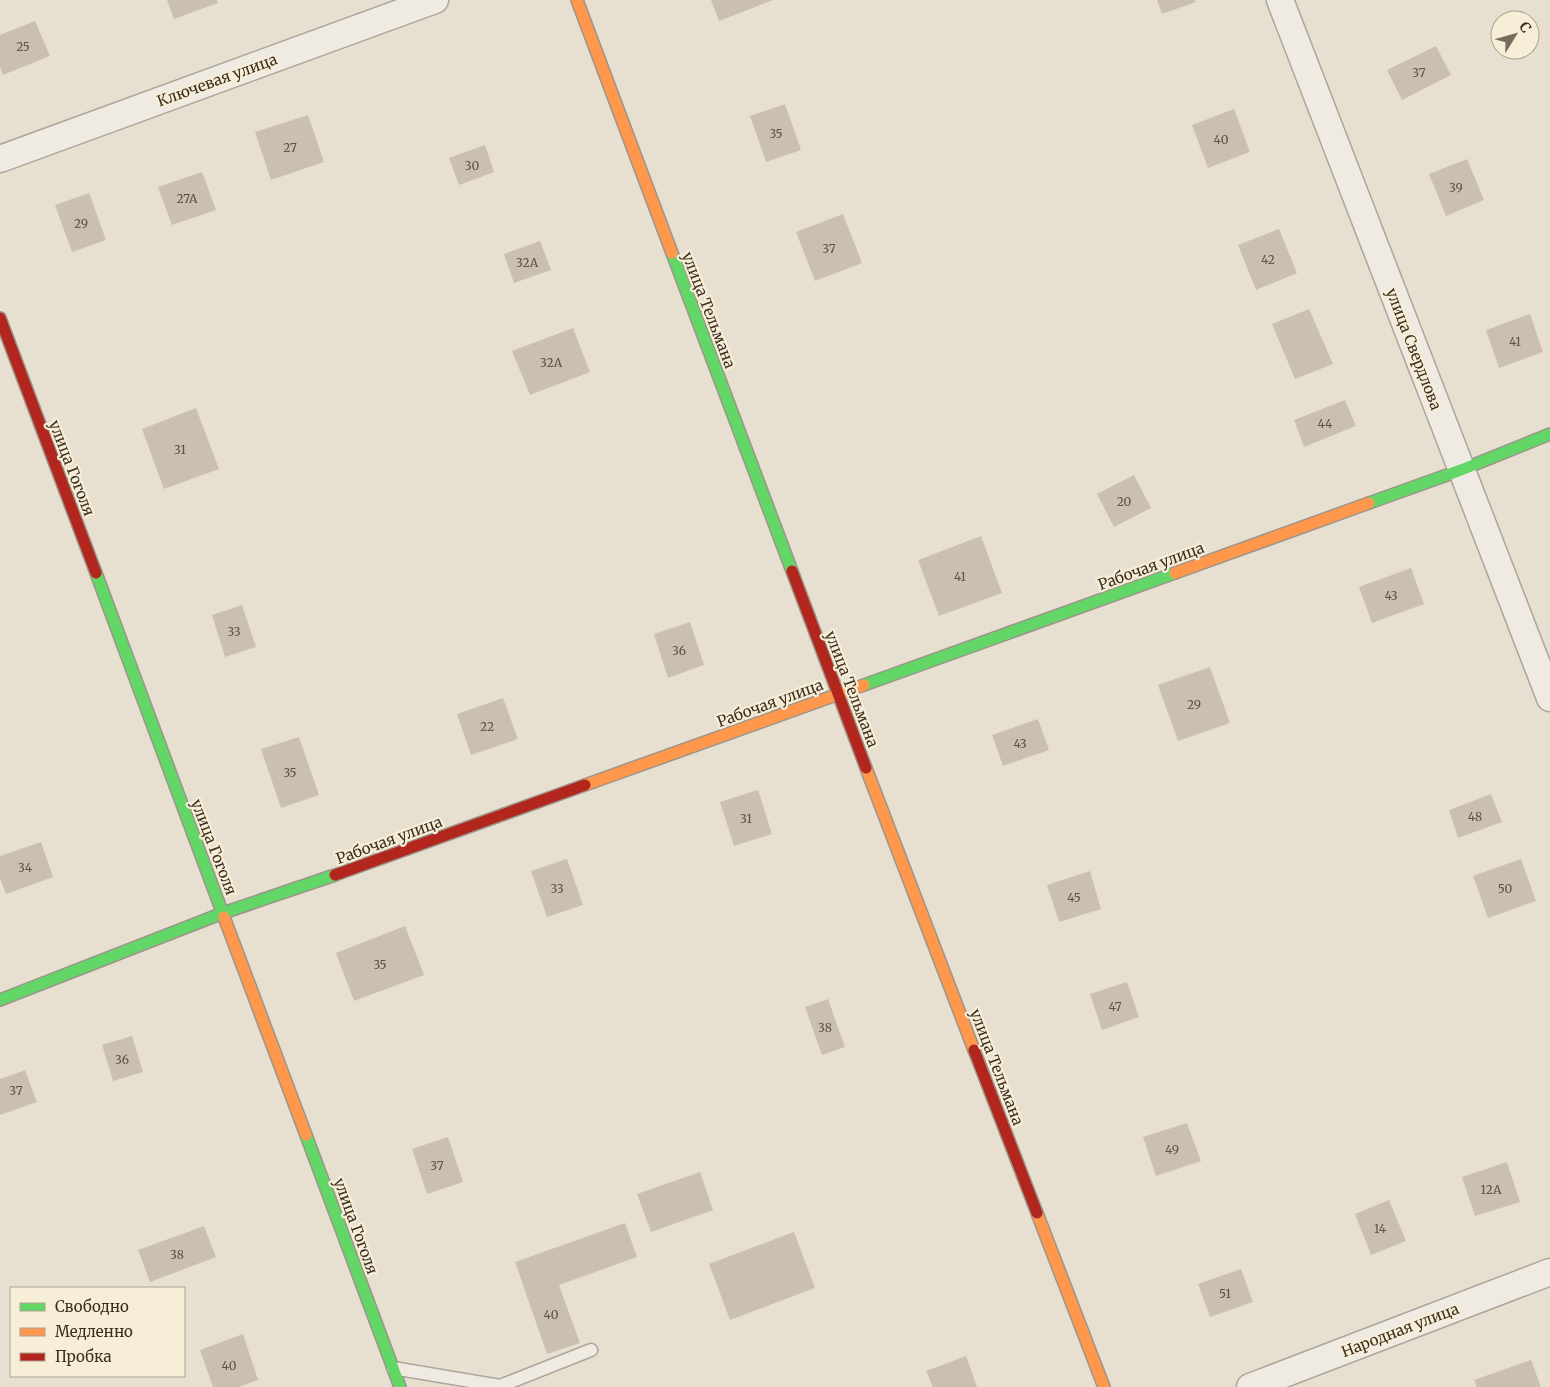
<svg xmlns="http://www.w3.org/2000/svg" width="1550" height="1387" font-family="Merriweather,serif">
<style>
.building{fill:#cbbfb2}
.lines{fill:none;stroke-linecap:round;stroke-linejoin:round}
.lane-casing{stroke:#ada599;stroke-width:15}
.street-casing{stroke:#ada599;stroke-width:29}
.fast-casing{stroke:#9c958a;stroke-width:14}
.slow-casing{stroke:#9c958a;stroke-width:14}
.jam-casing{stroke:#9c958a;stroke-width:14}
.lane{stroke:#efebe3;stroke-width:12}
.street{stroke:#efebe3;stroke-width:26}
.fast{stroke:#63d668;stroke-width:11}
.slow{stroke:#ff974d;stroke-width:11}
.jam{stroke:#b3261e;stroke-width:11}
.labels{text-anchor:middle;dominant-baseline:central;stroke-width:4.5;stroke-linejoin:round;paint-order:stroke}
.number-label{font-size:12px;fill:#605244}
.street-label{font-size:15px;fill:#3d2e20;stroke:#f7eed8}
</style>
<rect width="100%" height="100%" fill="#e7e0d1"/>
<g class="building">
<path d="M167,0H217L218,3L174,19Z"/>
<path d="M711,0H773L719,21Z"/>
<path d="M1157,0H1195L1196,2L1162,14Z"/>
<path d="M35,21L50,56L3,75L0,67V35Z"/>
<path d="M1436,46L1451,75L1402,100L1387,70Z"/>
<path d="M785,104L801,150L766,162L750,116Z"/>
<path d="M1234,109L1250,152L1208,168L1192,125Z"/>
<path d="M308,115L324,162L271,180L255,132Z"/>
<path d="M485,145L494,172L459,185L449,158Z"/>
<path d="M1467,159L1484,200L1446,216L1429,174Z"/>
<path d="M202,172L216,210L172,225L158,187Z"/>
<path d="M89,193L106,240L72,252L55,205Z"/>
<path d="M843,214L862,263L815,281L796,232Z"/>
<path d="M1279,229L1297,273L1256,290L1238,245Z"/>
<path d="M540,241L551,270L514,283L504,254Z"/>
<path d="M1309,309L1333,364L1295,379L1272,324Z"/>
<path d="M1530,314L1543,352L1499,368L1486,330Z"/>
<path d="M573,328L590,372L530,395L512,351Z"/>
<path d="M1345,400L1356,426L1304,447L1294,420Z"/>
<path d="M196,408L219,469L164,489L142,429Z"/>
<path d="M1134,475L1151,508L1114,527L1097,494Z"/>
<path d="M981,536L1002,593L939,616L918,560Z"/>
<path d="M1411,568L1424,604L1372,623L1359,587Z"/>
<path d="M242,605L256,647L225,657L212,615Z"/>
<path d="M690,622L704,665L668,678L654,634Z"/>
<path d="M1210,667L1230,723L1178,741L1158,685Z"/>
<path d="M503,698L518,739L471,755L457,714Z"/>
<path d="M1038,719L1049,750L1003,766L992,735Z"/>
<path d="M299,737L319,795L281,808L261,749Z"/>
<path d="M758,790L772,834L734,846L720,802Z"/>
<path d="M1491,794L1502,822L1458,838L1449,810Z"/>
<path d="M41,842L53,877L6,894L0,878V856Z"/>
<path d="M567,859L583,905L547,917L531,871Z"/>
<path d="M1521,859L1536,901L1488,918L1473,876Z"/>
<path d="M1090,871L1101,909L1059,922L1047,885Z"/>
<path d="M405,926L424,975L354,1001L336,953Z"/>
<path d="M1127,982L1139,1017L1102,1030L1090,994Z"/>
<path d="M828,999L845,1047L822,1055L805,1007Z"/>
<path d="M132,1036L143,1072L113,1081L102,1045Z"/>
<path d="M25,1070L37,1102L0,1115V1079Z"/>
<path d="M1187,1123L1201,1161L1156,1176L1143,1137Z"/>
<path d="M448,1137L463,1182L427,1194L412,1149Z"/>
<path d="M1507,1162L1520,1202L1475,1216L1462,1177Z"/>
<path d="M700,1172L713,1210L651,1232L637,1194Z"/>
<path d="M1389,1200L1406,1241L1371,1255L1355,1214Z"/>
<path d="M625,1223L637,1257L559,1285L580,1343L547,1354L515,1262Z"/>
<path d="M204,1226L216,1257L150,1282L138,1250Z"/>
<path d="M794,1232L815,1288L730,1320L709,1264Z"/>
<path d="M1241,1269L1253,1302L1210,1317L1198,1284Z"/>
<path d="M243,1334L258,1380L239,1387H213L200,1350Z"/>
<path d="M966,1356L977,1387H933L926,1371Z"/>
<path d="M1531,1360L1541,1387H1477L1474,1380Z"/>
</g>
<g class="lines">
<g class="lane-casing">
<g id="lane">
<path d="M393,1368L500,1386L499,1387"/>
<path d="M500,1386L591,1350"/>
</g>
</g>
<g class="street-casing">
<g id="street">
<path d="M1280,0L1550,698"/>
<path d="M0,159L435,0"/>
<path d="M1250,1387L1550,1272"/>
</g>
</g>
<g class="fast-casing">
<g id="fast">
<path d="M672,253L792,571"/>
<path d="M1369,503L1461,470L1550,434"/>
<path d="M96,573L224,917"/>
<path d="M864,685L1175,573"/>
<path d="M0,1000L223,913L335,875"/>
<path d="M306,1135L400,1387"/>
</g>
</g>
<g class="slow-casing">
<g id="slow">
<path d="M577,0L672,253"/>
<path d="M1175,573L1369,503"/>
<path d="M866,768L974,1050"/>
<path d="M585,785L864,685"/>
<path d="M224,917L306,1135"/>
<path d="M1037,1213L1104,1387"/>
</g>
</g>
<g class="jam-casing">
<g id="jam">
<path d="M0,318L96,573"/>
<path d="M792,571L866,768"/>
<path d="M335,875L585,785"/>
<path d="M974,1050L1037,1213"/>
</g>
</g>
<use href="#lane" class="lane"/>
<use href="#street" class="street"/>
<use href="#fast" class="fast"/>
<use href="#slow" class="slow"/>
<use href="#jam" class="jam"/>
</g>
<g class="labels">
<g class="number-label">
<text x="23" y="46">25</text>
<text x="1419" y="72">37</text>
<text x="776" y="133">35</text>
<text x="1221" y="139">40</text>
<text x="290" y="147">27</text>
<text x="472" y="165">30</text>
<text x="1456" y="187">39</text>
<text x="187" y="198">27А</text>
<text x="81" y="223">29</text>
<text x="829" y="248">37</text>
<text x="1268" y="259">42</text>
<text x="527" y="262">32А</text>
<text x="1515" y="341">41</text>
<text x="551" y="362">32А</text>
<text x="1325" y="423">44</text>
<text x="180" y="449">31</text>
<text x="1124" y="501">20</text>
<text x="960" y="576">41</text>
<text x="1391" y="595">43</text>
<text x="234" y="631">33</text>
<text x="679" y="650">36</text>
<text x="1194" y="704">29</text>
<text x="487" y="726">22</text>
<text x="1020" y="743">43</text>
<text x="290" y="772">35</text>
<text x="1475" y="816">48</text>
<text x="746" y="818">31</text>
<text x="25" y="867">34</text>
<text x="557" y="888">33</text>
<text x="1505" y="888">50</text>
<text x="1074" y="897">45</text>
<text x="380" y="964">35</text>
<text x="1115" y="1006">47</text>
<text x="825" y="1027">38</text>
<text x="122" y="1059">36</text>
<text x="16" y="1090">37</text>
<text x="1172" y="1149">49</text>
<text x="437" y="1165">37</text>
<text x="1491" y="1189">12А</text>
<text x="1380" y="1228">14</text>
<text x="177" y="1254">38</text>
<text x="1225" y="1293">51</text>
<text x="551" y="1314">40</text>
<text x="229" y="1365">40</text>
</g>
<g class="street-label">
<text transform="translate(217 80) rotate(-20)">Ключевая улица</text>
<text transform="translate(709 310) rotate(69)">улица Тельмана</text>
<text transform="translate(1414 349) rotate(69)">улица Свердлова</text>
<text transform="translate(72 468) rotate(69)">улица Гоголя</text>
<text transform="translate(1151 566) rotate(-20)">Рабочая улица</text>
<text transform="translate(852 689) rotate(69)">улица Тельмана</text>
<text transform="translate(770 703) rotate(-20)">Рабочая улица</text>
<text transform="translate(389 840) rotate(-20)">Рабочая улица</text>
<text transform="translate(214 847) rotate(69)">улица Гоголя</text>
<text transform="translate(997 1067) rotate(69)">улица Тельмана</text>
<text transform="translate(356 1226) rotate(70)">улица Гоголя</text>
<text transform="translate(1400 1330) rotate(-21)">Народная улица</text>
</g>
</g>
<rect x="10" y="1287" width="175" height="90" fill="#f7eed8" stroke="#ada18e"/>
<rect x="20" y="1303" width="25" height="8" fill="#63d668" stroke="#ada18e"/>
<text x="55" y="1312" font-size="15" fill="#3d2e20">Свободно</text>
<rect x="20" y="1328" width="25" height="8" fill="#ff974d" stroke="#ada18e"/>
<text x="55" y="1337" font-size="15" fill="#3d2e20">Медленно</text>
<rect x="20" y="1353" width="25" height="8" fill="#b3261e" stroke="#ada18e"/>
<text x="55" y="1362" font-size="15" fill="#3d2e20">Пробка</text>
<g transform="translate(1515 35) rotate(53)"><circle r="24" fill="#f7eed8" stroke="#ada18e"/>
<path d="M0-4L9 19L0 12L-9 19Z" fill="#786c5e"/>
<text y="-8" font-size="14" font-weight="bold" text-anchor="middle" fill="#3d2e20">С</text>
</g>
</svg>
